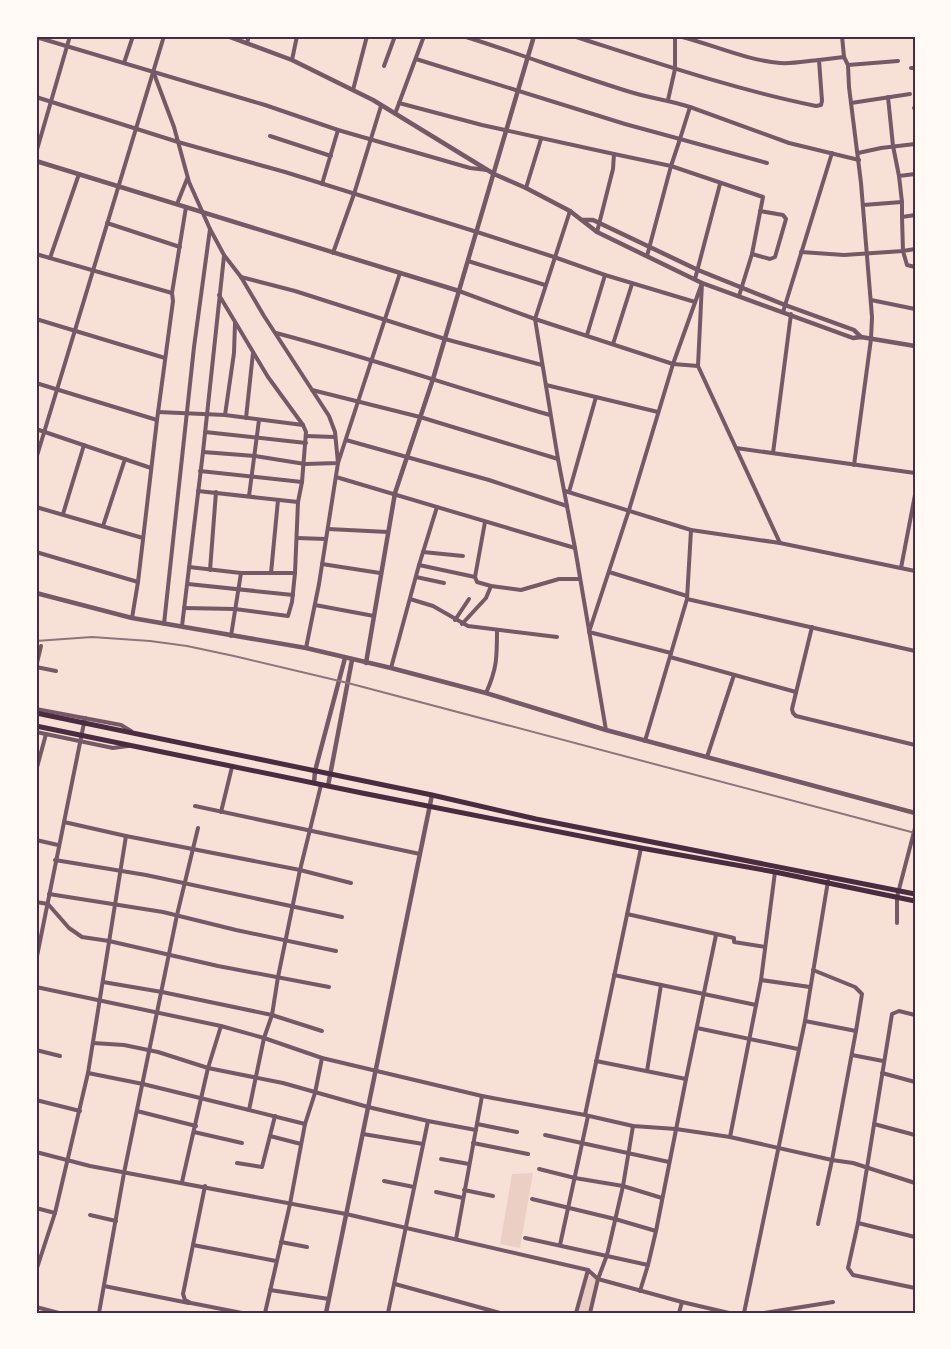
<svg xmlns="http://www.w3.org/2000/svg" width="951" height="1349" font-family="'Source Sans 3',sans-serif">
<style>
.green{fill:#ebcfc5}
.lines{fill:none;stroke-linecap:round;stroke-linejoin:round}
.minor{stroke:#755966;stroke-width:4}
.tertiary{stroke:#755966;stroke-width:4.5}
.secondary{stroke:#4a2c40;stroke-width:5}
.rail{stroke:#8f747c;stroke-width:2}
.neatline{fill:none;stroke:#4a2c40;stroke-width:2}
</style>
<rect width="100%" height="100%" fill="#f7e1d7"/>
<g class="green">
<path d="M533,1173L520,1248L500,1244L512,1174Z"/>
<path d="M587,1274L598,1279L590,1313H576Z"/>
</g>
<g class="lines">
<g class="minor">
<path d="M317,36L318,37"/>
<path d="M463,36C518,53 572,74 627,91C648,98 669,100 690,107L680,139L767,163"/>
<path d="M573,36C654,62 733,89 816,106L821,105L822,101L819,60L844,57L842,36"/>
<path d="M678,36C712,44 745,60 780,63C793,64 807,61 819,60"/>
<path d="M36,37L265,105L338,130L470,168L487,170"/>
<path d="M247,43L249,36"/>
<path d="M844,57L848,65L849,87L861,183L872,317L871,339L854,465"/>
<path d="M416,59L625,124L680,139L671,166L763,197L752,254L739,296"/>
<path d="M292,60L297,36"/>
<path d="M124,63L133,36"/>
<path d="M848,65L898,61"/>
<path d="M384,66L395,36"/>
<path d="M911,68H915"/>
<path d="M153,71L174,127L189,182L210,229L224,255L241,277L264,316L329,416L335,432L338,463L319,584L306,648"/>
<path d="M353,90L367,36"/>
<path d="M36,97L178,142L285,172L477,232L554,257L605,275L695,302"/>
<path d="M888,97L893,146L899,176"/>
<path d="M668,100L675,69V36"/>
<path d="M399,103L482,125L614,154L613,169L597,232"/>
<path d="M851,103L910,94"/>
<path d="M690,107L789,143L859,160"/>
<path d="M914,108H915"/>
<path d="M395,114L424,36"/>
<path d="M270,136L331,156"/>
<path d="M36,153L70,36"/>
<path d="M858,153L881,148L915,144"/>
<path d="M614,154L671,166L647,256"/>
<path d="M322,184L338,130"/>
<path d="M526,188L541,139"/>
<path d="M177,204L187,179"/>
<path d="M863,205L902,202"/>
<path d="M570,211L535,319L558,459L575,548L606,730"/>
<path d="M902,217V202L899,176L915,174"/>
<path d="M107,223L180,247"/>
<path d="M915,249L903,251L907,265L915,267"/>
<path d="M801,252L844,255L903,251L902,217L915,215"/>
<path d="M333,253L354,194L381,106"/>
<path d="M36,254L172,293"/>
<path d="M752,254L770,259L775,257L786,219L783,215L760,211"/>
<path d="M50,258L79,174"/>
<path d="M468,261L545,285"/>
<path d="M241,277L295,291L445,339L542,365"/>
<path d="M695,279L720,184"/>
<path d="M702,283L698,366L673,364Z"/>
<path d="M459,291L535,319L673,364L629,510L589,632L671,653"/>
<path d="M219,295L268,377L303,425"/>
<path d="M871,300L915,309"/>
<path d="M783,312L832,153"/>
<path d="M36,319L165,358"/>
<path d="M276,333C368,357 459,389 550,415"/>
<path d="M587,335L605,275"/>
<path d="M613,344L632,284"/>
<path d="M698,366L780,543L915,571"/>
<path d="M36,383L157,420"/>
<path d="M546,385L658,412"/>
<path d="M312,390L420,417L558,459"/>
<path d="M158,412L225,415L303,425L306,432L302,482L298,502L295,573H241L189,567"/>
<path d="M225,415L234,353L235,323"/>
<path d="M246,418L253,353"/>
<path d="M36,429L151,468"/>
<path d="M205,432L306,443"/>
<path d="M306,436L335,437"/>
<path d="M346,440L489,480L567,506"/>
<path d="M736,448L915,473"/>
<path d="M203,452L255,456L305,464L338,463L400,273"/>
<path d="M773,453L791,314"/>
<path d="M36,459L164,36"/>
<path d="M200,471L302,482"/>
<path d="M336,477L575,548"/>
<path d="M198,491L298,502"/>
<path d="M565,491L691,530L687,599L645,741"/>
<path d="M569,492L596,397"/>
<path d="M249,496L259,420"/>
<path d="M36,507L143,538"/>
<path d="M63,514L84,445"/>
<path d="M485,522L475,577L477,582L491,586L521,590L559,579H580"/>
<path d="M103,526L125,459"/>
<path d="M328,529L388,532"/>
<path d="M691,530L780,543"/>
<path d="M297,538L326,539"/>
<path d="M36,552L138,582"/>
<path d="M423,552L463,556"/>
<path d="M322,564L380,573"/>
<path d="M419,565L475,577"/>
<path d="M901,568L915,495"/>
<path d="M210,570L216,492"/>
<path d="M609,572L687,596"/>
<path d="M271,573L278,500"/>
<path d="M416,577L444,583"/>
<path d="M188,584L293,595"/>
<path d="M410,599L433,606L468,626L557,637"/>
<path d="M687,599L915,651"/>
<path d="M315,605L374,616"/>
<path d="M184,608L235,609L288,616L292,602L295,573"/>
<path d="M132,618L138,582L157,420L173,301L172,293L186,207"/>
<path d="M455,620L469,599"/>
<path d="M164,624L194,347L210,229"/>
<path d="M462,624L486,598L491,586"/>
<path d="M182,626L203,452L224,256"/>
<path d="M812,627L792,709L793,713L796,716L915,745"/>
<path d="M231,636L241,573"/>
<path d="M670,657L796,692"/>
<path d="M36,667L41,646"/>
<path d="M36,667L56,671"/>
<path d="M391,668L419,565L437,507"/>
<path d="M486,693C497,669 497,657 497,630"/>
<path d="M36,709L121,725L131,731"/>
<path d="M36,732L113,748L128,746"/>
<path d="M707,757L734,675"/>
<path d="M36,771L46,734"/>
<path d="M195,806L420,854"/>
<path d="M221,812L232,767"/>
<path d="M64,822L126,836L300,870L351,883"/>
<path d="M36,840L58,845"/>
<path d="M55,860L146,875L342,917"/>
<path d="M49,894L163,912L236,930L336,951"/>
<path d="M36,902L48,904L69,928L82,937L109,941L218,966L329,987"/>
<path d="M627,914L734,938V942L765,947"/>
<path d="M897,923V897L915,828"/>
<path d="M36,961L85,718"/>
<path d="M813,970L855,987L862,994L856,1031"/>
<path d="M614,975L756,1005"/>
<path d="M761,980L810,987"/>
<path d="M103,982L162,992L272,1015L322,1031"/>
<path d="M36,987L221,1026L264,1038L322,1058L482,1096L585,1115L641,848"/>
<path d="M915,1015L899,1011L892,1014L858,1223L848,1268L853,1275L915,1288"/>
<path d="M805,1021L856,1031L832,1160L818,1224"/>
<path d="M697,1028L798,1049"/>
<path d="M93,1043L124,1045L158,1052L208,1068L283,1083L368,1107L428,1121L476,1130"/>
<path d="M36,1050L60,1056"/>
<path d="M852,1055L883,1061"/>
<path d="M596,1061L686,1079L716,935"/>
<path d="M647,1071L661,985"/>
<path d="M88,1073L143,1084L249,1110"/>
<path d="M882,1073L915,1082"/>
<path d="M36,1100L80,1111"/>
<path d="M137,1111L196,1126"/>
<path d="M585,1115L633,1126L676,1129L730,1137L832,1160L853,1163L915,1183"/>
<path d="M305,1124L249,1110L264,1038L272,1015L278,977L300,870L321,785"/>
<path d="M477,1124L517,1132"/>
<path d="M874,1124L915,1135"/>
<path d="M194,1132L242,1143"/>
<path d="M363,1134L423,1144"/>
<path d="M545,1135L669,1162"/>
<path d="M270,1136L301,1144"/>
<path d="M730,1137L761,980L775,872"/>
<path d="M473,1143L528,1154"/>
<path d="M36,1152L90,1166L346,1214L588,1270L598,1279L682,1302L729,1313"/>
<path d="M441,1159L469,1164"/>
<path d="M237,1163L262,1167L275,1116"/>
<path d="M539,1169L575,1178L623,1186L662,1198"/>
<path d="M384,1181L414,1187"/>
<path d="M182,1182L208,1068L221,1026"/>
<path d="M205,1186L183,1294L185,1300L191,1303L242,1313"/>
<path d="M464,1190L493,1196"/>
<path d="M436,1192L463,1198"/>
<path d="M532,1199L615,1219L656,1231"/>
<path d="M36,1208L55,1213"/>
<path d="M90,1215L116,1221"/>
<path d="M858,1223L915,1237"/>
<path d="M525,1238L648,1265"/>
<path d="M456,1239L482,1096"/>
<path d="M281,1242L307,1247"/>
<path d="M193,1245L276,1261"/>
<path d="M560,1245L588,1116"/>
<path d="M36,1271L55,1213L88,1073L126,836"/>
<path d="M395,1284L500,1313"/>
<path d="M104,1286L189,1303"/>
<path d="M270,1290L329,1299"/>
<path d="M640,1291L648,1265L656,1231L686,1079"/>
<path d="M36,1307L59,1313"/>
<path d="M99,1313L124,1173L177,915L198,828"/>
<path d="M265,1313L290,1204L305,1124L315,1093L322,1058"/>
<path d="M388,1313L428,1121"/>
<path d="M576,1313L588,1270"/>
<path d="M590,1313L598,1279L607,1255L623,1186L633,1126"/>
<path d="M679,1313L682,1302"/>
<path d="M744,1313L805,1021L828,881"/>
<path d="M764,1313L833,1302"/>
</g>
<g class="tertiary">
<path d="M227,36L292,60L373,100L494,174L526,188L570,211L597,232L702,283L853,338L861,337L915,346"/>
<path d="M36,161L459,291"/>
<path d="M582,220H593L698,270L785,305L854,330L861,337"/>
<path d="M36,593L132,618L306,648L391,668L486,693L606,730L915,813"/>
<path d="M366,663L395,493L433,379L534,36"/>
<path d="M314,783L315,771L345,658"/>
<path d="M328,786L352,660"/>
<path d="M326,1313L432,795"/>
</g>
<g class="secondary">
<path d="M36,713L432,795L536,819L915,894"/>
<path d="M36,726L362,793L641,848L775,872L915,901"/>
</g>
<path class="rail" d="M36,641L92,637L150,641L187,646L234,656L348,683L915,833"/>
</g>
<rect width="951" height="1349" fill="none" stroke="#fffaf5" stroke-width="75"/>
<rect x="38" y="38" width="876" height="1274" class="neatline"/>
</svg>
